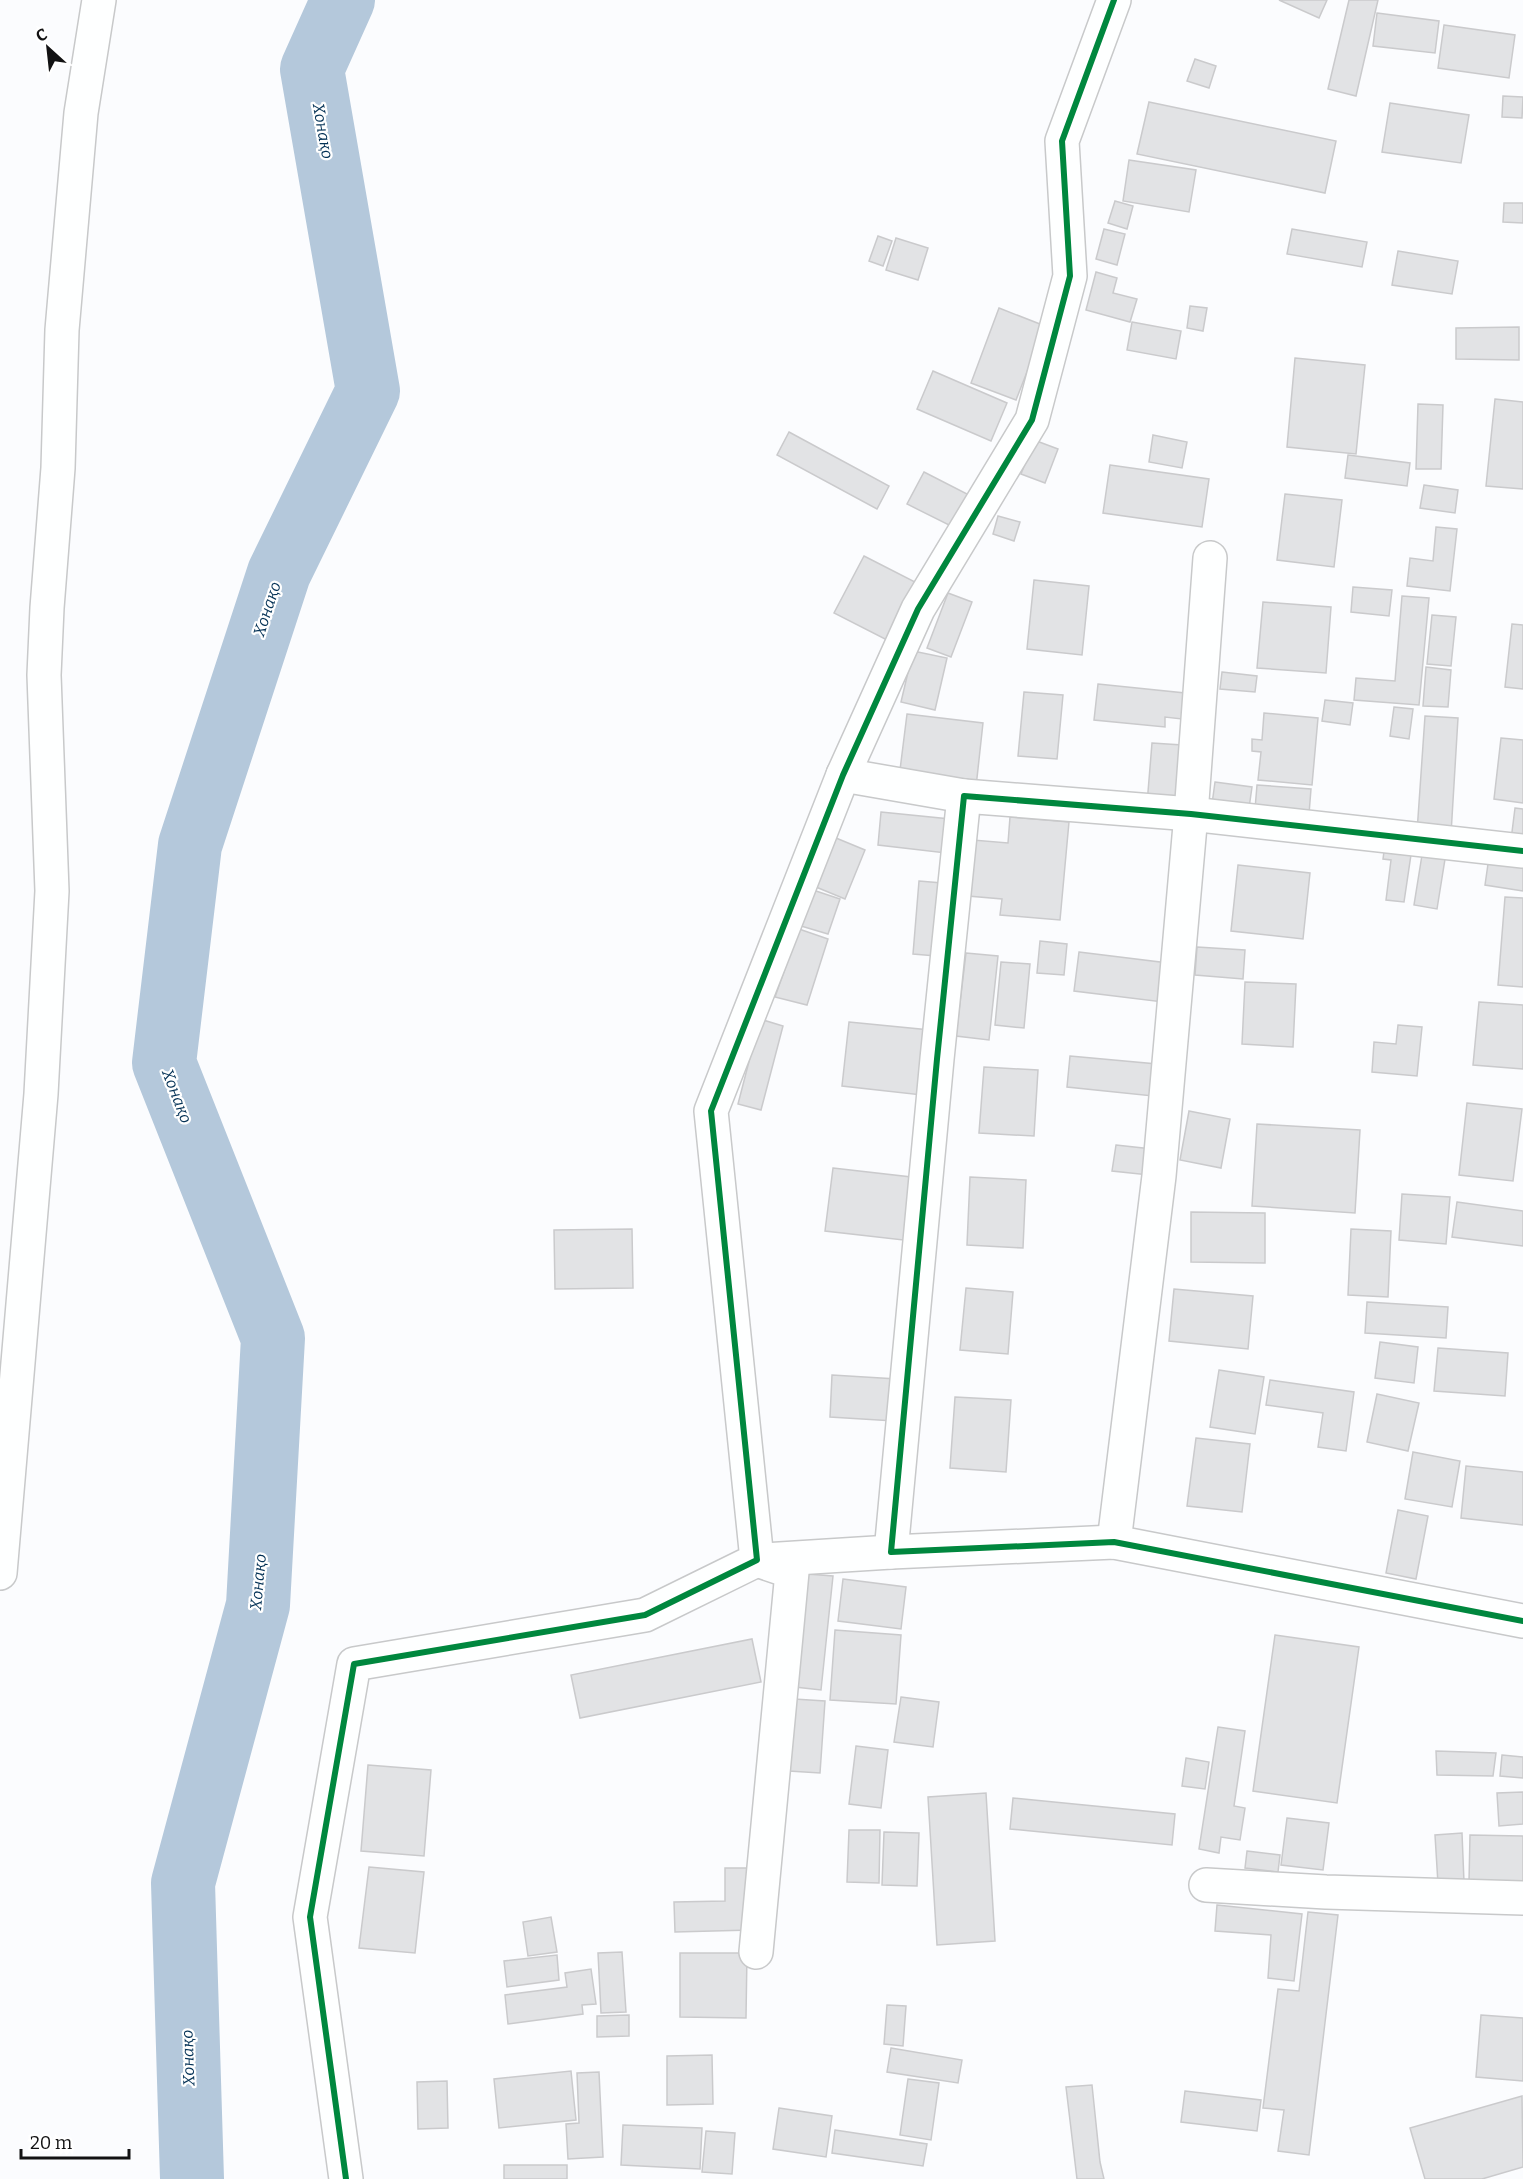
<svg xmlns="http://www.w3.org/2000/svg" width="1523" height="2179" font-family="Bitter,serif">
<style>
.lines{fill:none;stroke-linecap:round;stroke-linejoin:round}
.river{stroke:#b4c8db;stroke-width:64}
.building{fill:#e2e3e5;stroke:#cacacc;stroke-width:1.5}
.street-casing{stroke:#c8c9ca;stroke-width:36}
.street{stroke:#feffff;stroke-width:33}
.cycleway-casing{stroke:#fff;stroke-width:10}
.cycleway{stroke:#00873e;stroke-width:6}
.labels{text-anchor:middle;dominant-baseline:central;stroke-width:4.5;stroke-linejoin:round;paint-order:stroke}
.water-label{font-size:16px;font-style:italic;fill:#033155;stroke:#fff}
</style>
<rect width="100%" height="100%" fill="#fbfcfe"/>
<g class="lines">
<path class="river" d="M192,2179L183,1883L258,1605L273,1338L164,1063L190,845L279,573L368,391L312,69L343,0"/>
</g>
<g class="building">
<path d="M1279,0H1327L1319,18Z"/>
<path d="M1349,0H1378L1356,96L1328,89Z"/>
<path d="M1377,13L1439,21L1435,53L1373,46Z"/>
<path d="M1444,25L1515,35L1509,78L1438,68Z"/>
<path d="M1195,59L1216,66L1209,88L1187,81Z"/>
<path d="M1503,96L1523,97L1522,118L1502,117Z"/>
<path d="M1149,102L1336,141L1325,193L1137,154Z"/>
<path d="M1390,103L1469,115L1461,163L1382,152Z"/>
<path d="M1129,160L1196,170L1189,212L1123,201Z"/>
<path d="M1115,201L1133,206L1127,229L1108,223Z"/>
<path d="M1504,203H1523V223L1503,222Z"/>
<path d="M1104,229L1125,234L1117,265L1096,259Z"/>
<path d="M1292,229L1367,242L1362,267L1287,254Z"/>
<path d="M878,236L892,241L883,266L869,261Z"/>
<path d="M896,238L928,248L918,280L886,270Z"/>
<path d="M1398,251L1458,261L1452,294L1392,285Z"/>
<path d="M1096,272L1117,278L1113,293L1137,299L1130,322L1086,310Z"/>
<path d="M1190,306L1207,308L1203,331L1187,328Z"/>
<path d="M999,308L1045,326L1016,400L971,383Z"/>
<path d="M1132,322L1181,331L1176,359L1127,350Z"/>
<path d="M1519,327V360L1456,359V328Z"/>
<path d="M1295,358L1365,365L1356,454L1287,447Z"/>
<path d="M933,371L1007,403L991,441L917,409Z"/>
<path d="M1495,399L1523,402V489L1486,486Z"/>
<path d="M1418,404L1443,405L1441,469H1416Z"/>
<path d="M789,432L889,486L877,509L777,455Z"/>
<path d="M1153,435L1187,442L1182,468L1149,462Z"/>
<path d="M1034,440L1058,449L1045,483L1021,474Z"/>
<path d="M1348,455L1410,463L1407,486L1345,478Z"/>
<path d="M1110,465L1209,479L1202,527L1103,513Z"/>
<path d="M924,472L973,497L957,529L907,504Z"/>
<path d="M1424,485L1458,490L1455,513L1420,508Z"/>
<path d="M1285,494L1342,500L1334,567L1277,560Z"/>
<path d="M998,516L1020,522L1014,541L993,534Z"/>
<path d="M1436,527L1457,529L1450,591L1407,586L1410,558L1433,561Z"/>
<path d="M864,556L917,583L887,640L834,613Z"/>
<path d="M1034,580L1089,586L1082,655L1027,649Z"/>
<path d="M1353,587L1392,590L1389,616L1351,612Z"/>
<path d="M948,593L972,602L951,657L927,648Z"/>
<path d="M1402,596L1429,598L1419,705L1354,700L1356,678L1395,681Z"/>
<path d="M1263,602L1331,607L1326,673L1257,668Z"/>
<path d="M1432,615L1456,617L1451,666L1427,664Z"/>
<path d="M1512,624L1523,625V689L1505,687Z"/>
<path d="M913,651L947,658L935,710L901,702Z"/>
<path d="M1426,667L1451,670L1448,707L1423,706Z"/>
<path d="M1222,672L1257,676L1255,692L1220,689Z"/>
<path d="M1098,684L1185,693L1182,719L1165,717V727L1094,720Z"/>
<path d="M1024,692L1063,695L1057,759L1018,756Z"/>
<path d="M1325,700L1353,703L1350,725L1322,721Z"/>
<path d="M1394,707L1413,709L1409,739L1390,736Z"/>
<path d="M1264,713L1318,718L1312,785L1258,780L1261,752L1252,751V739L1262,740Z"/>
<path d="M907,714L983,723L976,787L899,778Z"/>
<path d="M1425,716L1458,718L1451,834L1417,832Z"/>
<path d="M1501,738L1523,740V803L1494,799Z"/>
<path d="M1152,743L1182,745L1176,806L1147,804Z"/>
<path d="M1215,782L1252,787L1249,808L1212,804Z"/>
<path d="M1257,785L1311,789L1309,814L1255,809Z"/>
<path d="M1515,808L1523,809V841L1511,840Z"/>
<path d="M881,812L950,819L946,853L878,845Z"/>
<path d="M1010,817L1069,822L1060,920L1000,915L1002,899L968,896L973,840L1008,843Z"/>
<path d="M836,838L865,850L845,899L816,887Z"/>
<path d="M1385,844L1412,848L1404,902L1386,900L1391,860L1383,859Z"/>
<path d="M1422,855L1445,859L1437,909L1414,905Z"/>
<path d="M1489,857L1523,862V891L1485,885Z"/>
<path d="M1238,865L1310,873L1303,939L1231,931Z"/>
<path d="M919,881L942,883L936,956L913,954Z"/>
<path d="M813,890L840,899L828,934L801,926Z"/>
<path d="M1505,897L1523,898V987L1498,985Z"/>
<path d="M799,929L828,939L807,1005L775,997Z"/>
<path d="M1040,941L1067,944L1064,975L1037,973Z"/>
<path d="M1197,947L1245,950L1243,979L1195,975Z"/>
<path d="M1079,952L1168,963L1163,1002L1074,991Z"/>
<path d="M966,953L998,956L989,1040L956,1036Z"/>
<path d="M1001,962L1030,964L1024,1028L995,1025Z"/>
<path d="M1245,982L1296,984L1293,1047L1242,1044Z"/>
<path d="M1479,1002L1523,1005V1069L1473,1065Z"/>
<path d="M760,1019L783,1026L761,1110L738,1104Z"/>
<path d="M849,1022L930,1030L922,1095L842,1086Z"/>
<path d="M1398,1025L1422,1027L1417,1076L1372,1072L1374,1042L1396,1044Z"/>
<path d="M1070,1056L1157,1064L1153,1096L1067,1087Z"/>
<path d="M984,1067L1038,1070L1034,1136L979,1133Z"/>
<path d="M1467,1103L1522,1109L1513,1181L1459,1175Z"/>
<path d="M1189,1111L1230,1119L1221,1168L1180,1160Z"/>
<path d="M1257,1124L1360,1130L1355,1213L1252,1206Z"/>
<path d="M1116,1145L1152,1149L1149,1175L1112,1171Z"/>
<path d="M833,1168L920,1178L912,1241L825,1231Z"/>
<path d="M970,1177L1026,1180L1023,1248L967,1245Z"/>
<path d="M1402,1194L1450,1197L1446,1244L1399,1240Z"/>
<path d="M1457,1202L1523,1211V1246L1452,1237Z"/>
<path d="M1191,1212L1265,1213V1263L1191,1262Z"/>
<path d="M632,1229L633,1288L555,1289L554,1230Z"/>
<path d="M1351,1229L1391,1231L1388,1297L1348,1295Z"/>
<path d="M966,1288L1013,1292L1008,1354L960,1350Z"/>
<path d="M1174,1289L1253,1296L1248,1349L1169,1341Z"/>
<path d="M1367,1302L1448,1307L1446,1338L1365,1333Z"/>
<path d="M1380,1342L1418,1347L1414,1383L1375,1378Z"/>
<path d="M1438,1348L1508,1353L1505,1396L1434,1391Z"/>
<path d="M1219,1370L1264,1377L1255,1434L1210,1427Z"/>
<path d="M832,1375L897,1379L894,1421L830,1417Z"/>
<path d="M1270,1380L1354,1392L1346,1451L1318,1447L1323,1413L1266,1405Z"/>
<path d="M1377,1394L1419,1403L1408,1451L1367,1442Z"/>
<path d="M955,1397L1011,1400L1006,1472L950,1468Z"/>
<path d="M1196,1438L1250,1444L1242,1512L1187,1506Z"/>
<path d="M1413,1452L1460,1461L1452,1507L1405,1499Z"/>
<path d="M1466,1466L1523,1472V1525L1461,1518Z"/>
<path d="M1398,1510L1428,1516L1416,1579L1386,1573Z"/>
<path d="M807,1574L833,1576L821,1690L795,1687Z"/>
<path d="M843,1579L906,1587L901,1629L838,1621Z"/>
<path d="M835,1630L901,1635L896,1704L830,1700Z"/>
<path d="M1275,1635L1359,1647L1337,1803L1253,1791Z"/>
<path d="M752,1639L761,1682L580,1718L571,1675Z"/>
<path d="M901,1697L939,1702L933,1747L894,1742Z"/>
<path d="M794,1699L825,1701L820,1773L789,1771Z"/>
<path d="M1218,1727L1245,1731L1234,1806L1245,1808L1240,1840L1221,1837L1219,1853L1199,1849Z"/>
<path d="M856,1746L888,1750L881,1808L849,1804Z"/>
<path d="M1436,1751L1496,1753L1493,1776L1437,1775Z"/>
<path d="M1502,1755L1523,1757V1778L1500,1776Z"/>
<path d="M1186,1758L1209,1762L1205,1789L1182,1786Z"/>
<path d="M368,1765L431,1770L424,1856L361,1851Z"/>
<path d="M1523,1792V1824L1499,1826L1497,1793Z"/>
<path d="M986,1793L995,1941L937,1945L928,1797Z"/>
<path d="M1013,1798L1175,1814L1172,1845L1010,1829Z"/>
<path d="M1287,1818L1329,1823L1323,1870L1281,1865Z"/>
<path d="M849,1830H880L879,1883L847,1882Z"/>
<path d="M884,1832L919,1833L917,1886L882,1885Z"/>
<path d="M1462,1833L1464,1882L1438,1884L1435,1835Z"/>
<path d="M1470,1835L1523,1836V1883L1469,1882Z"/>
<path d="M1247,1851L1280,1855L1278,1872L1245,1868Z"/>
<path d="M369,1867L424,1872L415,1953L359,1948Z"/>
<path d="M725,1868H750L751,1930L675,1932L674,1902L725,1901Z"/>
<path d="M1217,1905L1302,1914L1294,1981L1268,1978L1271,1935L1215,1931Z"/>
<path d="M1308,1912L1338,1915L1309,2155L1278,2151L1284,2110L1263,2108L1278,1989L1299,1991Z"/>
<path d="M551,1917L557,1952L528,1956L523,1922Z"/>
<path d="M622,1952L626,2012L601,2013L598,1953Z"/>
<path d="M680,1953H747L746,2018L680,2017Z"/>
<path d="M557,1955L559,1980L507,1987L504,1961Z"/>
<path d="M591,1969L596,2004L582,2005L583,2014L508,2024L505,1995L567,1987L565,1973Z"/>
<path d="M887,2005L906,2006L903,2046L884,2044Z"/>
<path d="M629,2015V2036L597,2037V2016Z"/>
<path d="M1481,2015L1523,2018V2081L1476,2077Z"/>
<path d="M891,2048L962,2060L958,2083L887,2072Z"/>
<path d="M712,2055L713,2104L667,2105V2056Z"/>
<path d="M571,2071L576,2120L499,2128L494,2079Z"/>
<path d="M599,2072L603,2157L568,2159L566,2124L579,2123L577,2073Z"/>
<path d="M908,2079L939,2083L931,2140L900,2135Z"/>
<path d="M447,2081L448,2128L418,2129L417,2082Z"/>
<path d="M1092,2085L1100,2162L1104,2179H1077L1066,2087Z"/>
<path d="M1185,2091L1261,2100L1257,2131L1181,2122Z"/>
<path d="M1522,2096L1523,2167L1482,2179H1425L1410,2128Z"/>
<path d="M779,2108L832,2116L826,2157L773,2149Z"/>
<path d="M623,2125L702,2128L700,2169L621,2165Z"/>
<path d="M835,2130L927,2144L923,2166L832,2153Z"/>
<path d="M706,2131L735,2133L732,2174L702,2172Z"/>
<rect x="504" y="2165" width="63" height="14"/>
</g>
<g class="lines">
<g class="street-casing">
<g id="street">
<path d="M843,775L964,796"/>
<path d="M1523,851L1191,814L964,796L937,1059L891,1552L1114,1542L1523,1621"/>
<path d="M1114,1542L1159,1176L1191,814L1210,558"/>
<path d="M764,1560L891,1552"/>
<path d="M0,1573L41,1094L52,891L44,675L47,608L58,468L62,330L81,113L99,0"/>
<path d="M1206,1885L1326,1892L1523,1898"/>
<path d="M756,1952L792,1572L757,1560"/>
<path d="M346,2179L310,1917L354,1664L645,1615L757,1560L711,1111L843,775L918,609L1032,420L1070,276L1062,141L1114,0"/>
</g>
</g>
<use href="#street" class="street"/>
<g class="cycleway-casing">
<g id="cycleway">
<path d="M1523,851L1191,814L964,796L937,1059L891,1552L1114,1542L1523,1621"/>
<path d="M346,2179L310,1917L354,1664L645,1615L757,1560L711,1111L843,775L918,609L1032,420L1070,276L1062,141L1114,0"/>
</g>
</g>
<use href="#cycleway" class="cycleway"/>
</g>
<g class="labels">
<g class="water-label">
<text transform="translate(323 131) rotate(80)">Хонақо</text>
<text transform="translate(267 609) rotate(-72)">Хонақо</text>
<text transform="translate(177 1096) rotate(69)">Хонақо</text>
<text transform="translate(258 1582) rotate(-85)">Хонақо</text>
<text transform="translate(188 2058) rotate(-92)">Хонақо</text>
</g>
</g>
<g transform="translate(48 48) rotate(333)" stroke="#ffffff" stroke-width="4.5" paint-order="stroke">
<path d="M0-4.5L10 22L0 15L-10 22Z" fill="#121213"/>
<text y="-9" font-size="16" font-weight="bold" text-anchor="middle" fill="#121213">С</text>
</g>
<path d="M21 2149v9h108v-9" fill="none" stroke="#121213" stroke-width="3"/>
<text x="30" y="2149" font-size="18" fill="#121213" stroke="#ffffff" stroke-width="4.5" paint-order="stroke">20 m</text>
</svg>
